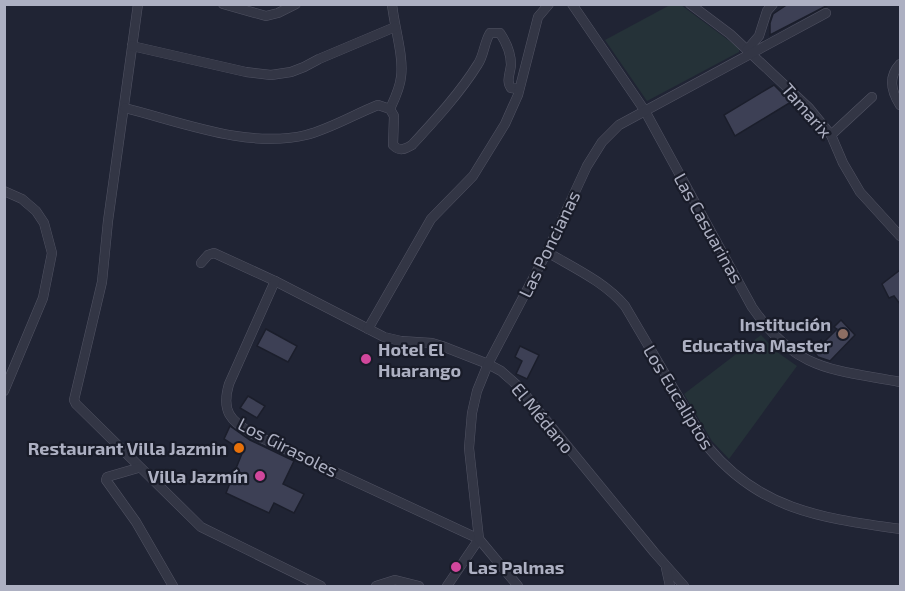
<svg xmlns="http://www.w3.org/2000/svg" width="905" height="591" font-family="'Exo 2',sans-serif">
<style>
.green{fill:#253238}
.building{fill:#3d4055;stroke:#1b1e2b;stroke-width:1.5}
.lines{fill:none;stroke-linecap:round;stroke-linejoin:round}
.minor-casing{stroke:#515363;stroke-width:10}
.minor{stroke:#333645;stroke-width:9}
.education-dot{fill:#8d6e63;stroke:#191c29;stroke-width:2}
.hotel-dot{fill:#d1479c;stroke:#191c29;stroke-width:2}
.food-dot{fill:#e8710a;stroke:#191c29;stroke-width:2}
.labels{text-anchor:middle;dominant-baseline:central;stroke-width:4.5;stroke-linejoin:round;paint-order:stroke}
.street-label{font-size:18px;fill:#adb0c2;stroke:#191c29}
.poi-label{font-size:18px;font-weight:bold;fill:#adb0c2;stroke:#191c29;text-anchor:end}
</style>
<rect width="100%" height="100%" fill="#202434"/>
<g class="green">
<path d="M670,5H681L739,48V52L647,101L605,40Z"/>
<path d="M761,335L777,352L797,366L729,459L712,441L684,394Z"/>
</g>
<g class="building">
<path d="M788,4H830L770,35V23L773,14Z"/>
<path d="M774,85L791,102L735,136L724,115Z"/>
<path d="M900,270V304L894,296L889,298L882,284Z"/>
<path d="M841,320L855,335L830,361L818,357L812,350L821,340L823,343L837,329L834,327Z"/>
<path d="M266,329L297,346L288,362L257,346Z"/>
<path d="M520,346L539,355L527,379L516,374L522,361L515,357Z"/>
<path d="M248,396L265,406L257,418L240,408Z"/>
<path d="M230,426L250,440L294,461L283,484L304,494L294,513L274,503L269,513L226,493L243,451L224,439Z"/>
</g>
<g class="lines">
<g class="minor-casing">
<g id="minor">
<path d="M138,4L108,221L102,282L74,400L76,404L201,527L321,586"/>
<path d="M223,4L266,16L278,13L296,4"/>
<path d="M392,4C394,26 404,56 401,77C400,88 395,98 390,109L394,116L393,145C400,152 405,149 412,145C435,120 460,93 478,64C484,55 484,43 490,33H500C506,42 511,54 511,65C510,74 506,81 511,88L519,89"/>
<path d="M572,4L645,111L752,307C796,371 830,369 900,382"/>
<path d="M690,4L730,34L809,108L831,135L843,163L860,192L900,236"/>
<path d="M132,46L246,72L271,75L291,72L304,67L319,59L395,27"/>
<path d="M747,50L759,36L767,11L773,4"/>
<path d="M900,64C888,77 891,91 900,105"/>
<path d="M125,108C181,122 248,149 306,135C330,129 355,114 378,105L390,109"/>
<path d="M831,135L872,97"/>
<path d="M4,191L22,199L36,211L44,223L52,253L43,298L4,391"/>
<path d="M547,252C574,268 605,282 625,306L708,447C761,511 823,518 900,529"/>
<path d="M201,263L208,255L214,253L275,281L384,337L401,341L432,343L442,346L488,364L501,371L518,386L654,552L684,586"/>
<path d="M275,281L229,384C221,411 230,421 253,434L479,539L447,586"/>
<path d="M368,329L431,219L473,176L505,124L518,95L538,17L549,4"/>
<path d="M138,468L107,477L106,480L136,522L173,586"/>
<path d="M666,568L670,586"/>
<path d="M376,586L395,580L419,586"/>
<path d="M518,586L479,539L469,448L472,413L477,391L488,364L547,252L587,166L602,142L619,125L826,13"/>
</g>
</g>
<use href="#minor" class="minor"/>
</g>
<circle class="education-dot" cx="843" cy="334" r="6"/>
<g class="hotel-dot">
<circle cx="366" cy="359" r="6"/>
<circle cx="260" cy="476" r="6"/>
<circle cx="456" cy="567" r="6"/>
</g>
<circle class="food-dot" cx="239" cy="448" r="6"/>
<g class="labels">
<g class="street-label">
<text transform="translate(807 110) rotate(49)">Tamarix</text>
<text transform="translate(709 228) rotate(61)">Las Casuarinas</text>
<text transform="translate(549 244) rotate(-64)">Las Poncianas</text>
<text transform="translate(679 397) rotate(59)">Los Eucaliptos</text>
<text transform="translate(543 418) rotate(50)">El Médano</text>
<text transform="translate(288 447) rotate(27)">Los Girasoles</text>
</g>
<g class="poi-label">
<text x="831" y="324">Institución<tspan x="831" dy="21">Educativa Master</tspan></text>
<text x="378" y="349" text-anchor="start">Hotel El<tspan x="378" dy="21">Huarango</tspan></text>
<text x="227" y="448">Restaurant Villa Jazmin</text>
<text x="248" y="476">Villa Jazmín</text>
<text x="468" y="567" text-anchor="start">Las Palmas</text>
</g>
</g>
<rect width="905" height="591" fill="none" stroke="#adb0c2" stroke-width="12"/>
</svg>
